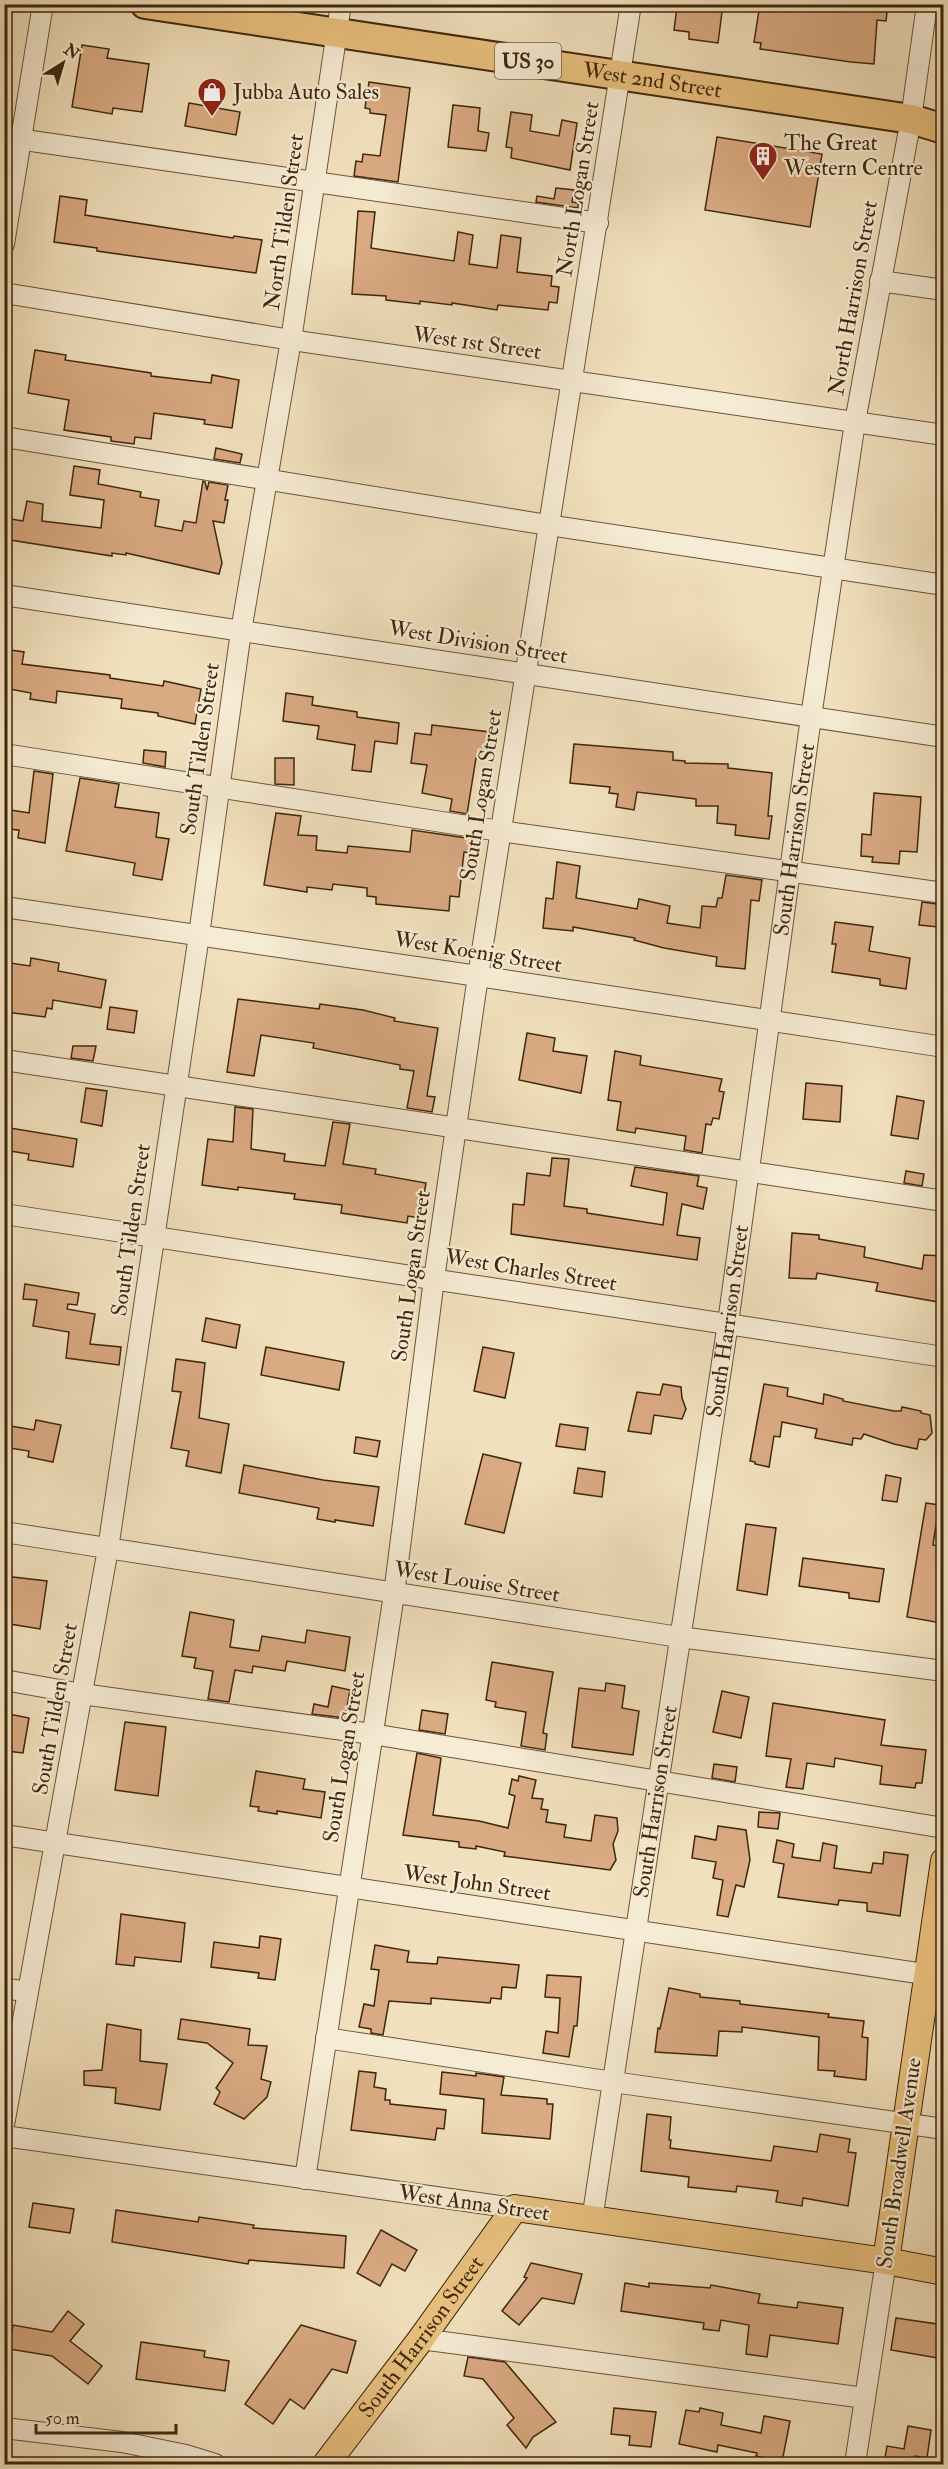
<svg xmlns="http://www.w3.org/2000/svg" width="948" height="2469" font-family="'IM FELL Double Pica',serif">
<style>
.building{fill:#daaa82;stroke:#3e270c;stroke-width:1.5}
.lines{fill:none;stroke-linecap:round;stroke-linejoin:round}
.minor-casing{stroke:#6b5538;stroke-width:22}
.major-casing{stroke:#3e270c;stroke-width:28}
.highway-casing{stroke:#3e270c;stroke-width:32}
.minor{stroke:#f6ebd4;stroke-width:20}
.major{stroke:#e8c07e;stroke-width:26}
.highway{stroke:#e8c07e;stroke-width:28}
.labels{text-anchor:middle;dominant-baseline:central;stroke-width:4.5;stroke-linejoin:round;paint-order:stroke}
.shield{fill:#f6ebd4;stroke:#756248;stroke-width:1.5}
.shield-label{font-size:21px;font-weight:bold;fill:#3e270c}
.street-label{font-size:22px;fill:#3e270c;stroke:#f6ebd4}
.poi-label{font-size:22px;fill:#3e270c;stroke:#f6ebd4;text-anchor:start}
</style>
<rect width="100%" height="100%" fill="#f1e0bd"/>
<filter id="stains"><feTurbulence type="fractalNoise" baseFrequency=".00333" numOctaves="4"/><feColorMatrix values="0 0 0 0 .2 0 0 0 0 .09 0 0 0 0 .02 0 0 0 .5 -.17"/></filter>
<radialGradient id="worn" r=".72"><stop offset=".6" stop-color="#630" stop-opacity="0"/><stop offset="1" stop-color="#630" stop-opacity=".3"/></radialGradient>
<g class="building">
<path d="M689,4H723L718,43L689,39V32L674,30L677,7L688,9Z"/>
<path d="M760,4H888L886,21L877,20L874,64L851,62L760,49L761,43L754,42Z"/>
<path d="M82,45L109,49L107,58L149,64L142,112L113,108L112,114L72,107Z"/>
<path d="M369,82L410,88L398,182L354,176L356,161L362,162L363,154L380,156L386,115L370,113V109L365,108Z"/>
<path d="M189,103L240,112L236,135L185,126Z"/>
<path d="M453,105L480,108L478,131L489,133L486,151L448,147Z"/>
<path d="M511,112L532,115L530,131L559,136L562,120L577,123L570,170L511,158L512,148L506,147Z"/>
<path d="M717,137L822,154L810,227L705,210Z"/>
<path d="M556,188L574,190L572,202L578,203V208L536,202L537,196L554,199Z"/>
<path d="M60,196L87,200L85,215L233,238L234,236L262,240L256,273L125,255L97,251V248L54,242Z"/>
<path d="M358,211L375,212L371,248L383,250L454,261L458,232L473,235L469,264L497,268L501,235L521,238L517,272L552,276L551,286L559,287L557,303L549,302L548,310L498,305L497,310L452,303V305L420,301V304L386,300V296L352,294Z"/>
<path d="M35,350L66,355L65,360L151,373V376L211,383L212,375L239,380L232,428L204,424L205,420L154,413L151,439L135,437L134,444L111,441V437L64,430L69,400L28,393Z"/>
<path d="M216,448L242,454L240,463L214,459Z"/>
<path d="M74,466L100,470L98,484L141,492L140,497L159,500L155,526L182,531L184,521L196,523L203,481L205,482L207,490L209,482L228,485L225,500H228L224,523L213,521L222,563L219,574L126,553V555L112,553V556L4,539V518L23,521L27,501L43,504L42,521L101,528L104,500L70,495Z"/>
<path d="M4,649L24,652L22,664L110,675V678L163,686L164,681L201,689L195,724L158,716V713L121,708L122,699L57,691L56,703L30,699L31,693L4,688Z"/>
<path d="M286,693L313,697L312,705L357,712V717L399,723L397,744L375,741L371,772L352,770L355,745L317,739L319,726L283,721Z"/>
<path d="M432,725L490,732L487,759L476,758L467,814L450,811L452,799L422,793L427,765L411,763L415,733L431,735Z"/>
<path d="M574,744L673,752V760L685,761V763L728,764V768L772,773L768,816H772L769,839L735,835L736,825L717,823L718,806H696V799L637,792L634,810L616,807L618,794L609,793L610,787L570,783Z"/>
<path d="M144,750L166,752L165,767L143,763Z"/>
<path d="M275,758H294V785L275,784Z"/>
<path d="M34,771L53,774L45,843L18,838L19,830L4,829V809L29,813Z"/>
<path d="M80,778L119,784L115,807L159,813L156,837L169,839L162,880L133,875L135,863L66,851Z"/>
<path d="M874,793L921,797L917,852L900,851L899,864L872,862L873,857L861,856L862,834L871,835Z"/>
<path d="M276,813L301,816L298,835L317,836L316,850L347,853L348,846L410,852L412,830L473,839L471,853L464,852L459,897L450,896L449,911L376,904V897L367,896V888L333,884L332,890L307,887V892L264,885Z"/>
<path d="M557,862L580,866L576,898L637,909L639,899L670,906L667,923L700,928L702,906L716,907L718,898H722L726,875L762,880L759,901L751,900L745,969L716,966L717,957L664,948L634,940L635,938L573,927V931L543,928L546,898L553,899Z"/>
<path d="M922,902L944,905V920H938V927L919,925Z"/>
<path d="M835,922L873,927L869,951L910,958L906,989L880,985V979L832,972L836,944H832Z"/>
<path d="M31,958L59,963L58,971L106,980L101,1008L53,1000L52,1009L47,1008L45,1017L6,1012L7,1000H4V962L30,966Z"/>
<path d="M238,999L319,1009L320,1004L363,1010L395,1018L394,1021L438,1028L427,1096L435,1097L432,1112L407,1108L414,1071L400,1069V1065L313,1048L314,1043L261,1035L254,1076L227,1072Z"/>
<path d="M110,1007L137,1011L134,1033L107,1029Z"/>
<path d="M527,1033L555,1038L553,1051L587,1056L581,1093L519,1080Z"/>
<path d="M73,1046H96L93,1061L71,1058Z"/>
<path d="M615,1051L641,1056L640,1065L722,1079L719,1091L724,1092L719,1119L713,1118L711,1125L706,1124L702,1153L684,1150L686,1136L636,1128L635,1133L617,1130L621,1102L608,1100Z"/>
<path d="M806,1083L842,1086L840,1122L803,1119Z"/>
<path d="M86,1088L107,1091L102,1126L81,1122Z"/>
<path d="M897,1096L924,1101L918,1139L891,1135Z"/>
<path d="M235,1107L253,1109L251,1149L285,1154L284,1161L325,1166L333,1122L350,1124L343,1164L376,1169L375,1174L426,1183L420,1218L408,1216L407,1223L341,1213L342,1205L294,1199L295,1194L238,1187V1190L202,1185L208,1139L233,1142Z"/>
<path d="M4,1127L77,1139L73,1167L28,1160L29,1154L4,1150Z"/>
<path d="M552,1158L569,1159L564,1206L587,1209V1213L663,1225L667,1193L631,1186L635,1167L699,1176L697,1186L707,1188L703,1209L682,1204L677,1235L700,1238L697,1260L511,1234L513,1204L524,1205L527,1173L550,1176Z"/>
<path d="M906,1171L924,1174L922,1186L904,1183Z"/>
<path d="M792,1233L819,1235V1239L865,1247L864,1257L922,1269L924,1255L944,1256V1303L876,1291L878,1283L817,1273L816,1279L789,1278Z"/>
<path d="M25,1284L79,1293L77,1305L68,1304L67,1309L95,1314L90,1344L121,1347L119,1365L66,1358L69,1332L33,1326L37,1300L23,1299Z"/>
<path d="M206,1318L240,1325L236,1348L202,1341Z"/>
<path d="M266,1347L344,1362L339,1390L261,1375Z"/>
<path d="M483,1347L514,1353L505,1398L474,1391Z"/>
<path d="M176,1359L205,1363L199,1418L229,1424L221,1473L186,1466L189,1451L171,1448L181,1392L172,1391Z"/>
<path d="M663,1384L681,1387L682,1398L686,1409L682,1419L654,1415L651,1434L628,1431L637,1392L660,1395Z"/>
<path d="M764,1384L788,1388L787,1396L823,1404L824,1394L843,1399V1401L894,1411H901L902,1407L921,1411V1413L930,1415L932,1433L926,1440L919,1439L917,1449L894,1444L864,1434L861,1439L853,1438L852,1445L815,1438L817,1429L782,1422L780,1437L774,1436L769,1467L755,1464V1462L750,1461Z"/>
<path d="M36,1420L61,1425L53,1462L28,1457L29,1451L4,1447V1425L34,1430Z"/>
<path d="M560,1424L588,1428L585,1450L556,1446Z"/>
<path d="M356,1437L380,1441L377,1457L354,1453Z"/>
<path d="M483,1454L521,1463L504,1533L465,1524Z"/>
<path d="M244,1465L323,1480L379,1487L373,1526L335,1520V1522L317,1519L319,1508L239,1493Z"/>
<path d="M578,1468L605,1472L602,1497L574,1493Z"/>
<path d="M886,1475L901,1478L897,1502L882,1500Z"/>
<path d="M926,1503L939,1505L933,1545L944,1547V1610L941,1623L907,1617Z"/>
<path d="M746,1524L776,1528L767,1595L737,1590Z"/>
<path d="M803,1558L884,1569L879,1602L849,1598V1593L799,1586Z"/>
<path d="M4,1576L47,1581L40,1629L4,1623Z"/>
<path d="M190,1612L234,1620L230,1647L259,1651L262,1636L305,1643L307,1630L350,1637L345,1671L287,1661L285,1671L253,1666L252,1673L235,1670L229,1702L208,1699L213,1671L194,1668L196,1658L182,1656Z"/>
<path d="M492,1662L553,1672L543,1733L547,1734L545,1750L521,1746L526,1712L495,1707L496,1702L486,1700Z"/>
<path d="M606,1683L625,1686L622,1708L639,1711L633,1755L572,1747L579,1688L605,1691Z"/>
<path d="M332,1686L350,1690L345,1718L312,1714L314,1704L328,1707Z"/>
<path d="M722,1691L749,1697L741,1738L713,1732Z"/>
<path d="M773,1703L885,1720L881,1745L926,1750L922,1783H916L915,1788L880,1784L882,1766L835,1758L834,1767L807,1763L803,1789L786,1787L791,1759L766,1756Z"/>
<path d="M422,1710L448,1714L445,1734L419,1730Z"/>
<path d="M4,1713L29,1718L23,1753L7,1751L8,1745L4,1744Z"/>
<path d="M125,1722L166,1727L158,1796L115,1790Z"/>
<path d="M417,1753L441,1758L433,1815L479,1821L508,1828L515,1796L509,1794L512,1779L518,1781L519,1776L536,1780L532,1798L543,1799L541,1809L548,1810L546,1822L566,1825L564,1837L591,1841L595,1815L617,1818L618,1831L613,1844L616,1860L610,1870L504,1856L505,1852L476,1846V1849L459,1847V1842L403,1835Z"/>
<path d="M714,1764L737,1767L735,1782L712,1778Z"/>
<path d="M256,1771L305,1779L303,1789L325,1792L321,1818L277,1811V1814L258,1811L259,1807L250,1806Z"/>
<path d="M759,1812L780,1813L778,1829L758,1827Z"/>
<path d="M718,1826L746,1830L750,1860L744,1887L736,1885L728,1917L717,1915L723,1880L713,1878L716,1862L692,1858L695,1836L716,1840Z"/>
<path d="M777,1840L794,1844L792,1857L820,1861L823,1843L837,1846L834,1868L871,1873L873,1863L883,1864L884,1852L908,1855L900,1916L867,1911V1903L839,1900L838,1905L778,1897L784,1864L773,1862Z"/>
<path d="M121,1914L185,1923L181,1962L135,1957L134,1966L116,1964Z"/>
<path d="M260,1936L281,1939L275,1980L258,1978L259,1973L211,1967L214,1942L259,1948Z"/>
<path d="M375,1945L409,1951L407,1962L437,1964L438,1957L519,1965L516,1988L502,1987L501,1999L491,1998L490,2003L431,1998V2004L389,2001L383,2035L371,2033V2029L359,2027L364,2004L374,2006L379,1970L371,1969Z"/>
<path d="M547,1975L581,1977L577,2026H574L569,2057L543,2053L546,2031L558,2033L560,1998L545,1997Z"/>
<path d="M669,1988L700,1994V1997L740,2001V2004L829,2014L828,2017L864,2021L862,2037L868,2038L866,2080L834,2076L835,2071L818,2070L819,2037L742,2027V2032L719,2031L717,2056L655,2052L658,2028L660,2029Z"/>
<path d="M181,2019L250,2029L248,2045L267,2046L261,2079L271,2082L267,2097L244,2119L214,2104L220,2092L216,2088L233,2063L207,2043L178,2039Z"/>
<path d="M107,2024L141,2030L140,2061L167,2064L160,2110L115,2103L116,2088L84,2085V2071L102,2070Z"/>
<path d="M359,2071L376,2073L374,2087L386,2089L385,2100H390V2104L446,2110L444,2129L437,2128L435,2140L351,2130Z"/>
<path d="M442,2072L476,2076V2073L504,2077L501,2095L547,2099V2104H553L550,2139L482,2133L484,2099L440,2094Z"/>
<path d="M647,2114L671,2117L669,2140H671L670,2148L724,2155L771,2161L774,2146L817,2152L820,2134L850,2139L848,2152L856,2153L848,2206L803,2198L802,2206L776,2202L778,2191L737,2186L736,2192L688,2187L689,2177L641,2171Z"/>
<path d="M33,2203L74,2209L70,2233L29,2227Z"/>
<path d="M116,2210L198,2222L199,2217L254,2225L253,2228L346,2236L344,2268L249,2260L248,2264L112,2242Z"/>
<path d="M381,2230L417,2250L405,2271L392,2264L380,2286L357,2273Z"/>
<path d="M531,2263L582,2274L574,2304L542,2298L519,2325L502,2311L527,2278L524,2277Z"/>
<path d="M625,2283L649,2287V2283L710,2288L711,2285L760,2294L758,2303L797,2308L798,2302L843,2308L838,2344L770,2335L767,2357L746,2354L749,2325L721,2320L719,2331L703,2329L704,2323L621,2311Z"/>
<path d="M68,2311L84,2324L70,2341L102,2366L88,2384L52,2356L9,2349L13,2325L52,2332Z"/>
<path d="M896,2318L944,2325V2359L891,2350Z"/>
<path d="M301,2325L356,2341L347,2373L332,2369L304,2409L290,2399L273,2424L245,2404Z"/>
<path d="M141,2342L205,2351L204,2357L229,2361L225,2391L136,2379Z"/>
<path d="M468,2357L505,2362L556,2422L533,2437L526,2448L507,2425L514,2418L483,2379L464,2376Z"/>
<path d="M614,2408L656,2412L651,2447L629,2445L630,2436L611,2434Z"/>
<path d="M700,2408L723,2413L721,2425L761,2433L764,2416L790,2421L782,2462L756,2456L757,2453L718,2445L717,2452L679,2444L686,2410L699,2412Z"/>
<path d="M908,2426L931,2430L927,2458L915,2456L914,2464H884L887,2446L904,2449Z"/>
</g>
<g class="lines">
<g class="minor-casing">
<g id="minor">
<path d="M4,137L598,223"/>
<path d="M4,244L43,4"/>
<path d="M880,281L944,290"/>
<path d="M4,293L291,340L944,435"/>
<path d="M4,437L548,525L944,585"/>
<path d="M4,595L944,737"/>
<path d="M4,754L500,831L944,893"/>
<path d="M4,907L478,976L944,1047"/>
<path d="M4,1060L944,1201"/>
<path d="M4,1214L944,1357"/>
<path d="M4,1532L679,1637L944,1671"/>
<path d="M4,1680L82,1694L372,1734L944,1828"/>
<path d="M4,1835L944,1977"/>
<path d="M4,1988L28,1992"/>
<path d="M326,2038L613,2082L944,2129"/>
<path d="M4,2125L108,1549L199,935L241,631L291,340L341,4"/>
<path d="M4,2136L515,2208"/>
<path d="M305,2179L394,1594L434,1279L478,976L631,4"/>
<path id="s1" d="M592,2220L728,1323L811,717L855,422L911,119L927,4"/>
<path d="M421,2339L865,2398"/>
<path d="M4,2428L122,2442L186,2455L215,2464"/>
<path d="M855,2464L886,2261"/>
</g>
</g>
<g class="major-casing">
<g id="major">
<path d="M886,2261L944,1861"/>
<path id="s2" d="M326,2464L421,2339L515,2208L886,2261L944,2272"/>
</g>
</g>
<g class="highway-casing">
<g id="highway">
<path id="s3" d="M145,4L911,119L944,129"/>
</g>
</g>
<use href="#minor" class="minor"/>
<use href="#major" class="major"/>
<use href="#highway" class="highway"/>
</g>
<defs>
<g id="shop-pin" transform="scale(1.5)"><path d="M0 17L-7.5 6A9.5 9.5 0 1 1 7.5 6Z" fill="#8f2418" stroke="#f6ebd4"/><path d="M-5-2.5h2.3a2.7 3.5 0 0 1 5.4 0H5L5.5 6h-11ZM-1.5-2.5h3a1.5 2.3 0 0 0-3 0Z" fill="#fff"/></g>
<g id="building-pin" transform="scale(1.5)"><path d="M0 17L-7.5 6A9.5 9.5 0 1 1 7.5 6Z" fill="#8f2418" stroke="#f6ebd4"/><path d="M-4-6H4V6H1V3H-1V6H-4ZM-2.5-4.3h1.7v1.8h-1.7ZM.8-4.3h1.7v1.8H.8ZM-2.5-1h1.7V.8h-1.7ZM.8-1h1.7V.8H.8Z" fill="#fff"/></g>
</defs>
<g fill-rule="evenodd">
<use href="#shop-pin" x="212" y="92"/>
<use href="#building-pin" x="763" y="156"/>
</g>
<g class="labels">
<rect class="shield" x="495" y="43" width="66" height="36" rx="4.5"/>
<g class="shield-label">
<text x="528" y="61">US 30</text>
</g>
<g class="street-label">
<text stroke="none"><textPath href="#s3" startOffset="513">West 2nd Street</textPath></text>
<text transform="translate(578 189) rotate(-81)">North Logan Street</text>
<text transform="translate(284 222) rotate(-82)">North Tilden Street</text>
<text transform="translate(853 298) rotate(-80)">North Harrison Street</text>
<text transform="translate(477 343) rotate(8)">West 1st Street</text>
<text transform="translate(478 642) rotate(9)">West Division Street</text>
<text transform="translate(200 749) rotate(-82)">South Tilden Street</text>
<text transform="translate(481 795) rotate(-81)">South Logan Street</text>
<text stroke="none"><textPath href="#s1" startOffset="1395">South Harrison Street</textPath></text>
<text transform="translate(478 952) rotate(9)">West Koenig Street</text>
<text transform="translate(131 1230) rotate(-82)">South Tilden Street</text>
<text transform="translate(531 1270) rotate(9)">West Charles Street</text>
<text transform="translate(411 1276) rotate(-82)">South Logan Street</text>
<text stroke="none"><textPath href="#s1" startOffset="909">South Harrison Street</textPath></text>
<text transform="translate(477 1582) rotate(9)">West Louise Street</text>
<text transform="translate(55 1709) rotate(-80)">South Tilden Street</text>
<text transform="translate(344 1757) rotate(-81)">South Logan Street</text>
<text stroke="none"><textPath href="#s1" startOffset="423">South Harrison Street</textPath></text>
<text transform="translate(477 1883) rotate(8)">West John Street</text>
<text transform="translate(899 2163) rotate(-82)">South Broadwell Avenue</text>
<text transform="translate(474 2203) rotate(8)">West Anna Street</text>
<text stroke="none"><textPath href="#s2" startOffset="159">South Harrison Street</textPath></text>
</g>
<g class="poi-label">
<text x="233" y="92">Jubba Auto Sales</text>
<text x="784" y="143">The Great<tspan x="784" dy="25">Western Centre</tspan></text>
</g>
</g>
<rect width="948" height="2469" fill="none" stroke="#f1e0bd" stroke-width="24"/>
<rect x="6" y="6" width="936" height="2457" fill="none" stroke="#3e270c" stroke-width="3"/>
<rect x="12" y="12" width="924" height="2445" fill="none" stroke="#3e270c" stroke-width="1.5"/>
<g transform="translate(63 63) rotate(37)" stroke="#f6ebd4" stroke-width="4.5" paint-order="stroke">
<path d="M0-4.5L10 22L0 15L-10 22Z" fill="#3e270c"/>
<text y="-9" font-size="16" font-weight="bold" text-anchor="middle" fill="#3e270c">N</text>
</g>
<path d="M36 2424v9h140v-9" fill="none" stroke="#3e270c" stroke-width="3"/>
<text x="45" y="2424" font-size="18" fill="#3e270c" stroke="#f6ebd4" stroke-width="4.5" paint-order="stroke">50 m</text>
<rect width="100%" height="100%" filter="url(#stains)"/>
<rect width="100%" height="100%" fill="url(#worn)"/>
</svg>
